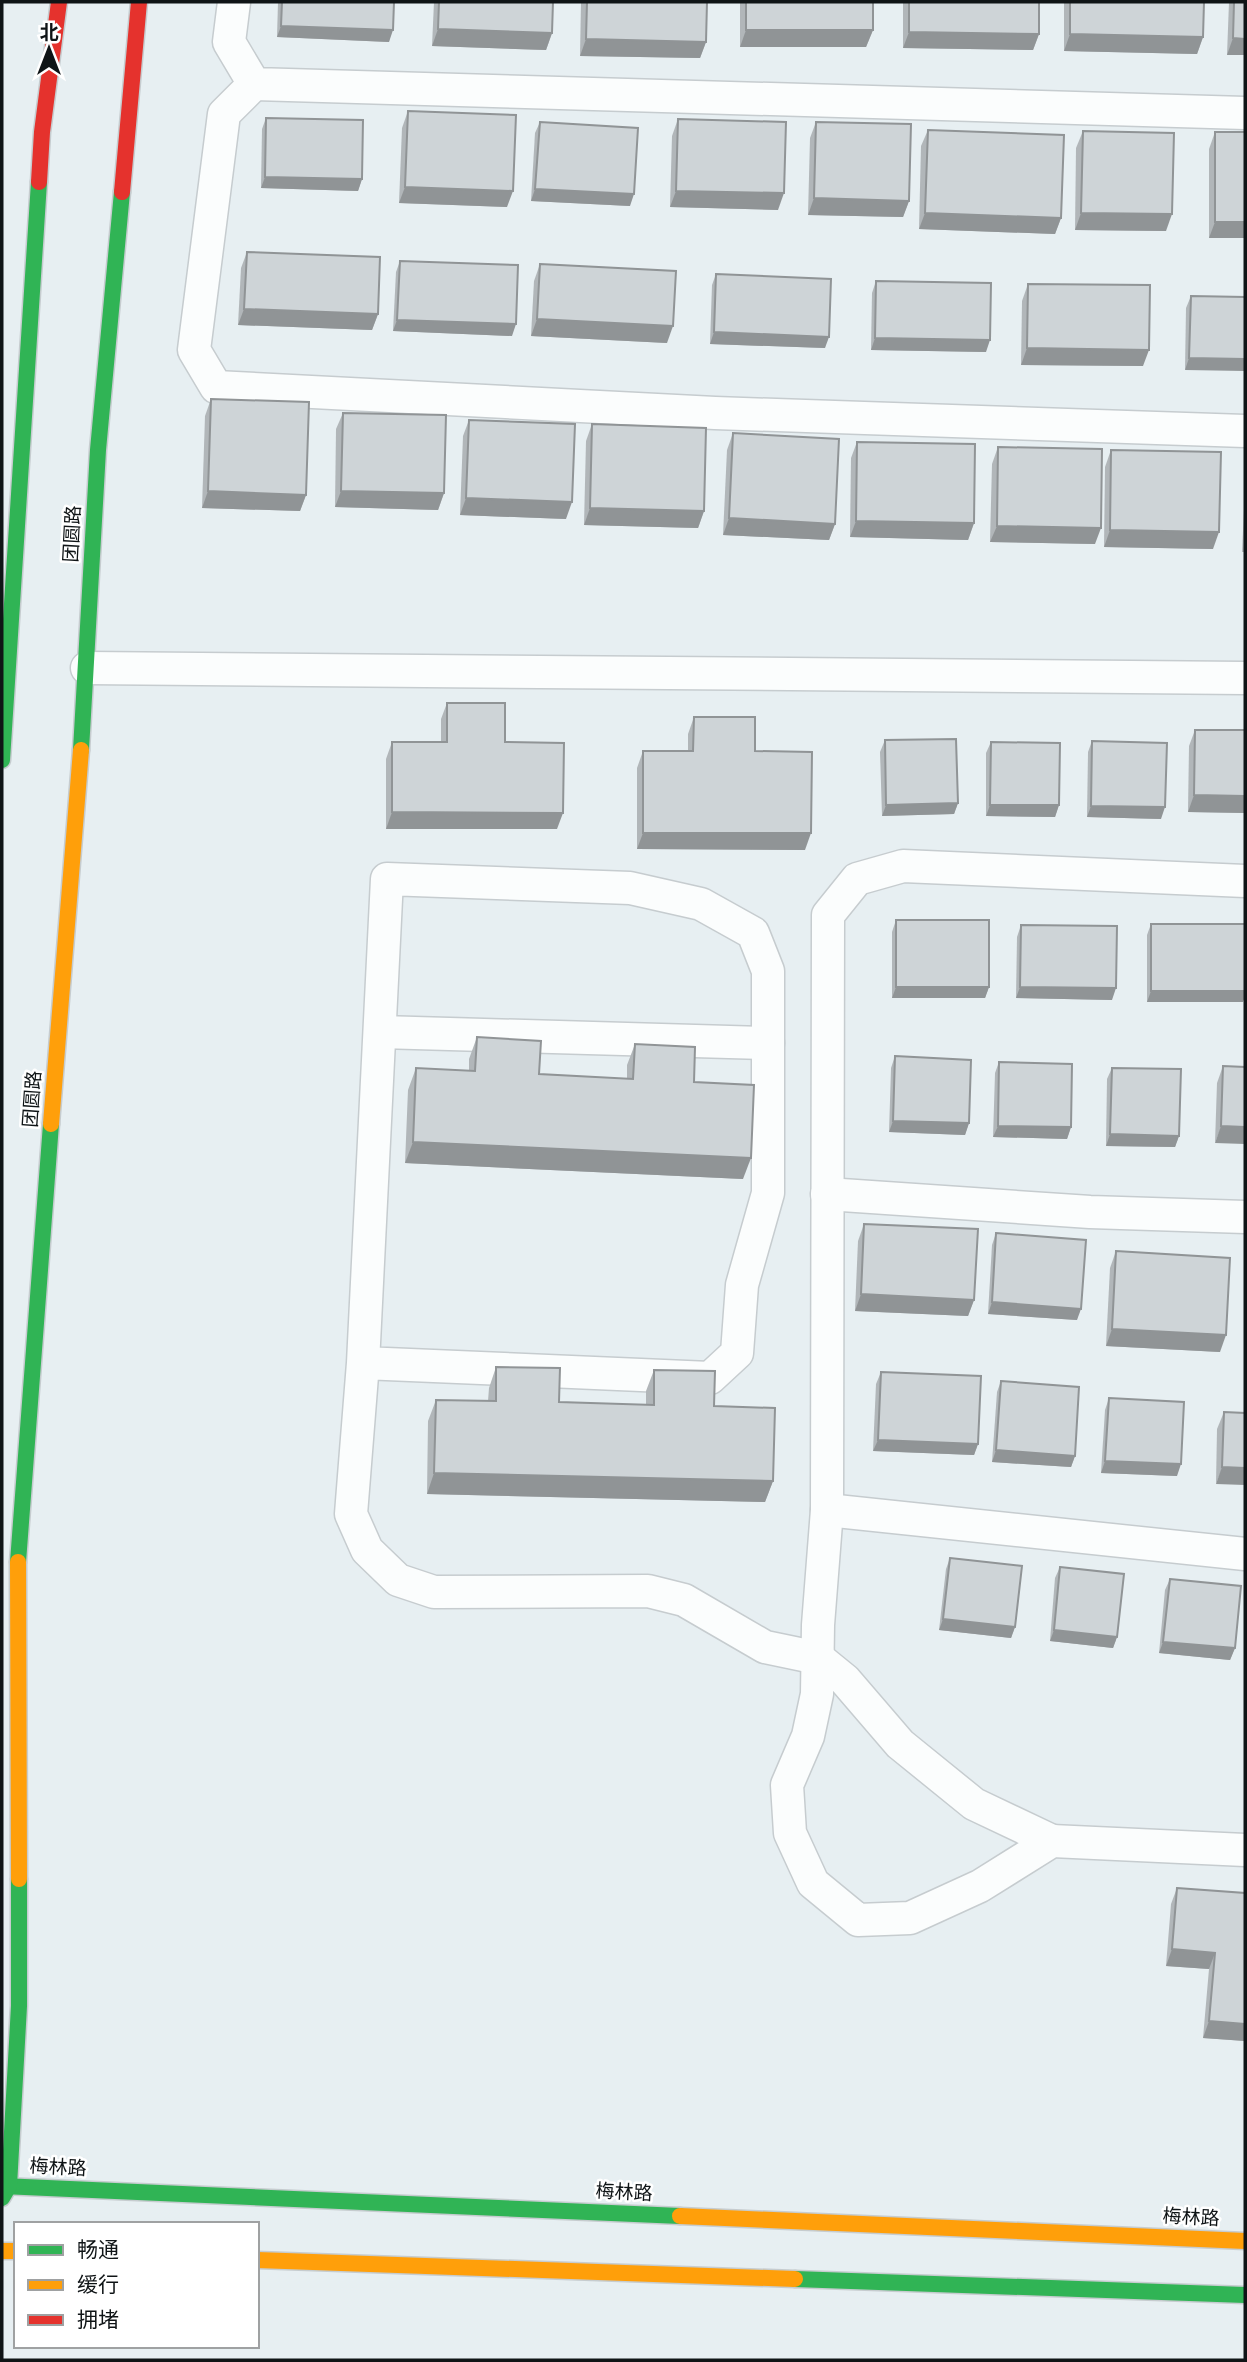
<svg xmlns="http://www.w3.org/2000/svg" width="1247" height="2362" font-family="Rubik,'Noto Sans SC',sans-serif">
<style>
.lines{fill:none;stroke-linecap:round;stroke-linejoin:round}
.street-casing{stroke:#c6cccf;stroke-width:35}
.fast-casing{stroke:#c6cccf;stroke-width:19}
.slow-casing{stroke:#c6cccf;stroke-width:19}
.jam-casing{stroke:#c6cccf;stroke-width:19}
.street{stroke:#fbfdfd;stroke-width:32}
.fast{stroke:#30b455;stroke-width:16}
.slow{stroke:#ff9f0a;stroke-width:16}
.jam{stroke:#e5322d;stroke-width:16}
.wall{fill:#b1b6b9}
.shaded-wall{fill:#909496}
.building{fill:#ced4d7;stroke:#909496;stroke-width:2}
.labels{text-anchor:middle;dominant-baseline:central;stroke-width:5;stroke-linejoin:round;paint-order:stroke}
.street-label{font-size:19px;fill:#0f1416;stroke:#fff}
</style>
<rect width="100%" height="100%" fill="#e7eff2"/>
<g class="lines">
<g class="street-casing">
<g id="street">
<path d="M234,2L229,42L254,84L1245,113"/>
<path d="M254,84L224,114L194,350L216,387L715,413L1245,431"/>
<path d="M87,668L1245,678"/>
<path d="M1245,881L903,866L857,879L828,915L827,1510L818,1625L817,1694L808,1736L787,1785L790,1833L813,1883L858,1920L910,1918L980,1886L1052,1841L1245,1850"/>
<path d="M380,1032L768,1043"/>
<path d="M827,1194L1090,1212L1245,1217"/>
<path d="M363,1363L710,1378L737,1353L742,1285L768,1193V971L753,933L701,904L630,888L387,879L363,1363L351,1514L367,1550L398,1580L434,1592L648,1591L684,1600L765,1647L818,1658L845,1680L900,1744L974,1804L1052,1841"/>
<path d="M827,1510L1245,1554"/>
</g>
</g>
<g class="fast-casing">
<g id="fast">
<path d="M81,750L98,450L122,192"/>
<path d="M2,760L39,182"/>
<path d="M18,1562L51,1124"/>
<path d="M2,2186L680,2216"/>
<path d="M2,2198L9,2186L19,2006V1879"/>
<path d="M795,2279L1245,2295"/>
</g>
</g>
<g class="slow-casing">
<g id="slow">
<path d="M51,1124L81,750"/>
<path d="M18,1562L19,1879"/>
<path d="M680,2216L1245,2241"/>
<path d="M2,2251H16"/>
<path d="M257,2260L795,2279"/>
</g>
</g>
<g class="jam-casing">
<g id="jam">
<path d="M39,182L42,132L59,2"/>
<path d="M122,192L139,2"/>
</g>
</g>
<use href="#street" class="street"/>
<use href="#fast" class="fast"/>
<use href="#slow" class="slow"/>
<use href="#jam" class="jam"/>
</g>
<g class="wall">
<path d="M278,2H394L389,42L277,37Z"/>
<path d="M434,2H553L552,33L546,50L432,46Z"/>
<path d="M581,2H707L706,42L700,58L580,56Z"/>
<path d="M740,2H873V30L866,47H740Z"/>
<path d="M903,2H1039V34L1033,50L903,48Z"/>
<path d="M1064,2H1204L1203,37L1197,54L1064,51Z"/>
<path d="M1229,2H1245V55H1227Z"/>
<path d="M408,111L507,207L399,203L402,128Z"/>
<path d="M266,118L362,179L358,191L261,188L262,129Z"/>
<path d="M678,119L778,210L670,207L672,136Z"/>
<path d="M540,122L630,206L531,201L535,133Z"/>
<path d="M816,122L909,201L903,217L808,215L810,138Z"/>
<path d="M928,130L1061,218L1055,234L919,229L921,146Z"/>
<path d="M1083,131L1166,231L1075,230L1076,148Z"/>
<path d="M1215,132L1245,238H1209V149Z"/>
<path d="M247,252L378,314L372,330L238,325L241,268Z"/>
<path d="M400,261L512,336L393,331L396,272Z"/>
<path d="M540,264L667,343L531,336L534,281Z"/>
<path d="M716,274L825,348L710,344L712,285Z"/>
<path d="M876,281L986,352L871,350L872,293Z"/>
<path d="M1028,284L1143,366L1021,365L1022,301Z"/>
<path d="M1191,296L1245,297L1185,370L1186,308Z"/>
<path d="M211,399L306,495L300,511L202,508L205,416Z"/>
<path d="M343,413L444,493L438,510L335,507L336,429Z"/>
<path d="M469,420L566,519L460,515L463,436Z"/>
<path d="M592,424L704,511L698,528L584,525L586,441Z"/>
<path d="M733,433L835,524L829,540L723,535L727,450Z"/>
<path d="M857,442L974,523L968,540L850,537L851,458Z"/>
<path d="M998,447L1095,544L990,542L992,464Z"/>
<path d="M1111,450L1213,549L1104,547L1105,467Z"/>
<path d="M1245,489V552H1242Z"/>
<path d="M447,703L505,742L557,829H386V759L392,742H441V719Z"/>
<path d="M694,717L755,751L805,850L637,849V768L643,751H688V734Z"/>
<path d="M1195,730H1245V813L1188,812L1189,746Z"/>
<path d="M885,740L958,803L954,814L882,816L880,752Z"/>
<path d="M1092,741L1161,819L1087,817L1088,752Z"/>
<path d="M991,742L1059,805L1055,817L986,816V753Z"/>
<path d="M896,920L989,987L985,998H892V932Z"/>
<path d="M1151,924L1243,1002H1147V935Z"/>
<path d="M1021,925L1112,1000L1016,998L1017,937Z"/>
<path d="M477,1037L539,1074L627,1079V1065L635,1044L694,1082L743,1179L405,1163L408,1090L416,1068L469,1071V1059Z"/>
<path d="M895,1056L969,1123L965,1135L889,1132L891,1068Z"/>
<path d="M999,1062L1071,1127L1067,1139L993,1137L995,1073Z"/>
<path d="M1223,1066L1245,1067L1215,1143L1217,1083Z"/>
<path d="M1112,1068L1179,1136L1175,1147L1106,1146L1107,1079Z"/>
<path d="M864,1224L974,1300L968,1316L855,1311L858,1241Z"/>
<path d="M996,1233L1077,1320L988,1314L992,1245Z"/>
<path d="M1116,1251L1220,1352L1106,1346L1110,1268Z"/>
<path d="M496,1367L559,1402L646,1405V1391L654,1370L714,1406L773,1481L765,1502L427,1494L428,1421L436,1400L488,1401L489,1388Z"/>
<path d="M881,1372L978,1444L974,1455L873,1451L876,1384Z"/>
<path d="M1001,1381L1075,1456L1071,1467L992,1462L997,1392Z"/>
<path d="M1109,1398L1177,1476L1101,1473L1105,1410Z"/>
<path d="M1224,1412L1245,1413L1216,1484L1217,1429Z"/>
<path d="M950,1558L1015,1627L1011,1638L939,1630L946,1569Z"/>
<path d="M1060,1567L1117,1637L1113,1648L1050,1641L1055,1578Z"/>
<path d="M1170,1579L1235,1648L1230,1660L1159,1653L1165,1590Z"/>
<path d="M1177,1888L1245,1893V2041L1203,2038L1209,1969L1166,1966L1171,1904Z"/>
</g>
<g class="shaded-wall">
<path d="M281,26L393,30L389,42L277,37Z"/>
<path d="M438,29L552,33L546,50L432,46Z"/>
<path d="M746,30H873L866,47H740Z"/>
<path d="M909,32L1039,34L1033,50L903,48Z"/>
<path d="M1070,34L1203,37L1197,54L1064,51Z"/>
<path d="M1233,38L1245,39V55H1227Z"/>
<path d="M586,39L706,42L700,58L580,56Z"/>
<path d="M265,177L362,179L358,191L261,188Z"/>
<path d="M405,187L513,191L507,207L399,203Z"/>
<path d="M535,189L634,194L630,206L531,201Z"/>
<path d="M676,191L784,193L778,210L670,207Z"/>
<path d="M814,198L909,201L903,217L808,215Z"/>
<path d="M925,213L1061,218L1055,234L919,229Z"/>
<path d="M1081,213L1172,214L1166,231L1075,230Z"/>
<path d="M1215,222H1245V238H1209Z"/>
<path d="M244,309L378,314L372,330L238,325Z"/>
<path d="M537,319L673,326L667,343L531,336Z"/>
<path d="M397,320L516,324L512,336L393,331Z"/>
<path d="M714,332L829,337L825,348L710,344Z"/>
<path d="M875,338L990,340L986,352L871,350Z"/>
<path d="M1027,348L1149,350L1143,366L1021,365Z"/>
<path d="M1189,358L1245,359V371L1185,370Z"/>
<path d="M208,491L306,495L300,511L202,508Z"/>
<path d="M341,491L444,493L438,510L335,507Z"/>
<path d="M466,498L572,502L566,519L460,515Z"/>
<path d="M590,508L704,511L698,528L584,525Z"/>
<path d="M729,518L835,524L829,540L723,535Z"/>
<path d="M856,521L974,523L968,540L850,537Z"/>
<path d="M997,526L1101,528L1095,544L990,542Z"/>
<path d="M1110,530L1219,532L1213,549L1104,547Z"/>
<path d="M1194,795L1245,796V813L1188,812Z"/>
<path d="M958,803L954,814L882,816L886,805Z"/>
<path d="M990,805H1059L1055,817L986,816Z"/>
<path d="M1091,806L1165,807L1161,819L1087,817Z"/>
<path d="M392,812L563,813L557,829H386Z"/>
<path d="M643,833H811L805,850L637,849Z"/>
<path d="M896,987H989L985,998H892Z"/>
<path d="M1020,987L1116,988L1112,1000L1016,998Z"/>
<path d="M1151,991H1245V997L1243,1002H1147Z"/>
<path d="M893,1121L969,1123L965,1135L889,1132Z"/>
<path d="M998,1126L1071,1127L1067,1139L993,1137Z"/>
<path d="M1221,1126L1245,1127V1144L1215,1143Z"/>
<path d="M1110,1134L1179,1136L1175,1147L1106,1146Z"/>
<path d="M413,1142L751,1158L743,1179L405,1163Z"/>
<path d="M861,1294L974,1300L968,1316L855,1311Z"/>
<path d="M992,1302L1081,1309L1077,1320L988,1314Z"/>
<path d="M1112,1329L1226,1335L1220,1352L1106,1346Z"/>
<path d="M878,1440L978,1444L974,1455L873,1451Z"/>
<path d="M996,1450L1075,1456L1071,1467L992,1462Z"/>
<path d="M1105,1461L1181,1464L1177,1476L1101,1473Z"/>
<path d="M1222,1467L1245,1468V1485L1216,1484Z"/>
<path d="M434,1473L773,1481L765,1502L427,1494Z"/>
<path d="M943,1619L1015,1627L1011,1638L939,1630Z"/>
<path d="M1054,1630L1117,1637L1113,1648L1050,1641Z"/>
<path d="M1163,1642L1235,1648L1230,1660L1159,1653Z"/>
<path d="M1172,1949L1215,1953L1209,1969L1166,1966Z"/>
<path d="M1209,2021L1245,2024V2041L1203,2038Z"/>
</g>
<g class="building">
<path d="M282,2H394L393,30L281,26Z"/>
<path d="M439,2H553L552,33L438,29Z"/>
<path d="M587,2H707L706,42L586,39Z"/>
<rect x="746" y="2" width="127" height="28"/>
<path d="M909,2H1039V34L909,32Z"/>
<path d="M1070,2H1204L1203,37L1070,34Z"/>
<path d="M1234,2H1245V39L1233,38Z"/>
<path d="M408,111L516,115L513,191L405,187Z"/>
<path d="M266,118L363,120L362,179L265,177Z"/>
<path d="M678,119L786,122L784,193L676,191Z"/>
<path d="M540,122L638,128L634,194L535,189Z"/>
<path d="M816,122L911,124L909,201L814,198Z"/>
<path d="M928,130L1064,135L1061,218L925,213Z"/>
<path d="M1083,131L1174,133L1172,214L1081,213Z"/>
<rect x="1215" y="132" width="30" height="90"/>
<path d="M247,252L380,257L378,314L244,309Z"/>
<path d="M400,261L518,265L516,324L397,320Z"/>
<path d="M540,264L676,271L673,326L537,319Z"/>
<path d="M716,274L831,279L829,337L714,332Z"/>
<path d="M876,281L991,283L990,340L875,338Z"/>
<path d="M1028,284L1150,285L1149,350L1027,348Z"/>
<path d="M1191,296L1245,297V359L1189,358Z"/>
<path d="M211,399L309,402L306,495L208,491Z"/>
<path d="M343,413L446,415L444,493L341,491Z"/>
<path d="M469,420L575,424L572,502L466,498Z"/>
<path d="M592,424L706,428L704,511L590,508Z"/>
<path d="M733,433L839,439L835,524L729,518Z"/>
<path d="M857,442L975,444L974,523L856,521Z"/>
<path d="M998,447L1102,449L1101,528L997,526Z"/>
<path d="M1111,450L1221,452L1219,532L1110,530Z"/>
<path d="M447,703H505V742L564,743L563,813L392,812V742H447Z"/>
<path d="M694,717H755V751L812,752L811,833H643V751H693Z"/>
<path d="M1195,730H1245V796L1194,795Z"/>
<path d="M956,739L958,803L886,805L885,740Z"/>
<path d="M1092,741L1167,743L1165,807L1091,806Z"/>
<path d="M991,742L1060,743L1059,805H990Z"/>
<rect x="896" y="920" width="93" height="67"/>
<rect x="1151" y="924" width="94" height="67"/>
<path d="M1021,925L1117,926L1116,988L1020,987Z"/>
<path d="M477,1037L541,1041L539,1074L633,1079L635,1044L695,1047L694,1082L754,1085L751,1158L413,1142L416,1068L475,1071Z"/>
<path d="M895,1056L971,1060L969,1123L893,1121Z"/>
<path d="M999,1062L1072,1064L1071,1127L998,1126Z"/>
<path d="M1223,1066L1245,1067V1127L1221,1126Z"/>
<path d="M1112,1068L1181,1069L1179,1136L1110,1134Z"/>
<path d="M864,1224L978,1229L974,1300L861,1294Z"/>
<path d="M996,1233L1086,1240L1081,1309L992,1302Z"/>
<path d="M1116,1251L1230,1258L1226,1335L1112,1329Z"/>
<path d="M496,1367L560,1368L559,1402L654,1405V1370L715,1371L714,1406L775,1408L773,1481L434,1473L436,1400L496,1401Z"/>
<path d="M881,1372L981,1376L978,1444L878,1440Z"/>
<path d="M1001,1381L1079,1387L1075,1456L996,1450Z"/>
<path d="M1109,1398L1184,1402L1181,1464L1105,1461Z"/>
<path d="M1224,1412L1245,1413V1468L1222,1467Z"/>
<path d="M950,1558L1022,1566L1015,1627L943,1619Z"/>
<path d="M1060,1567L1124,1574L1117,1637L1054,1630Z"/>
<path d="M1170,1579L1241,1586L1235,1648L1163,1642Z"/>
<path d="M1177,1888L1245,1893V2024L1209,2021L1215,1953L1172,1949Z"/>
</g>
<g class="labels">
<g class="street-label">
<text transform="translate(72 534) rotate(-87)">团圆路</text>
<text transform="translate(32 1099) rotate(-86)">团圆路</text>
<text transform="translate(58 2167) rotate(3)">梅林路</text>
<text transform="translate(624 2192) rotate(3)">梅林路</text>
<text transform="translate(1191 2217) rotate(3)">梅林路</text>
</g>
</g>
<rect width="1247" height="2362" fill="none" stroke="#0f1416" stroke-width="7"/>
<rect x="14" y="2222" width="245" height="126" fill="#ffffff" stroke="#9fa1a2" stroke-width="2"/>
<rect x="28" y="2245" width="35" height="10" fill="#30b455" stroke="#9fa1a2" stroke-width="2"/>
<text x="77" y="2257" font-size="21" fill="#0f1416">畅通</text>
<rect x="28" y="2280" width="35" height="10" fill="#ff9f0a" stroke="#9fa1a2" stroke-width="2"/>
<text x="77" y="2292" font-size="21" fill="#0f1416">缓行</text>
<rect x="28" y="2315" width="35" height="10" fill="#e5322d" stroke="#9fa1a2" stroke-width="2"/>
<text x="77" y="2327" font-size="21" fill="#0f1416">拥堵</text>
<g transform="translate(49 49)" stroke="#ffffff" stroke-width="5" paint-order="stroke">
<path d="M0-5L12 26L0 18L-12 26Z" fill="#0f1416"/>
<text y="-10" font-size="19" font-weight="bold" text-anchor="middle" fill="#0f1416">北</text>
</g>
</svg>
